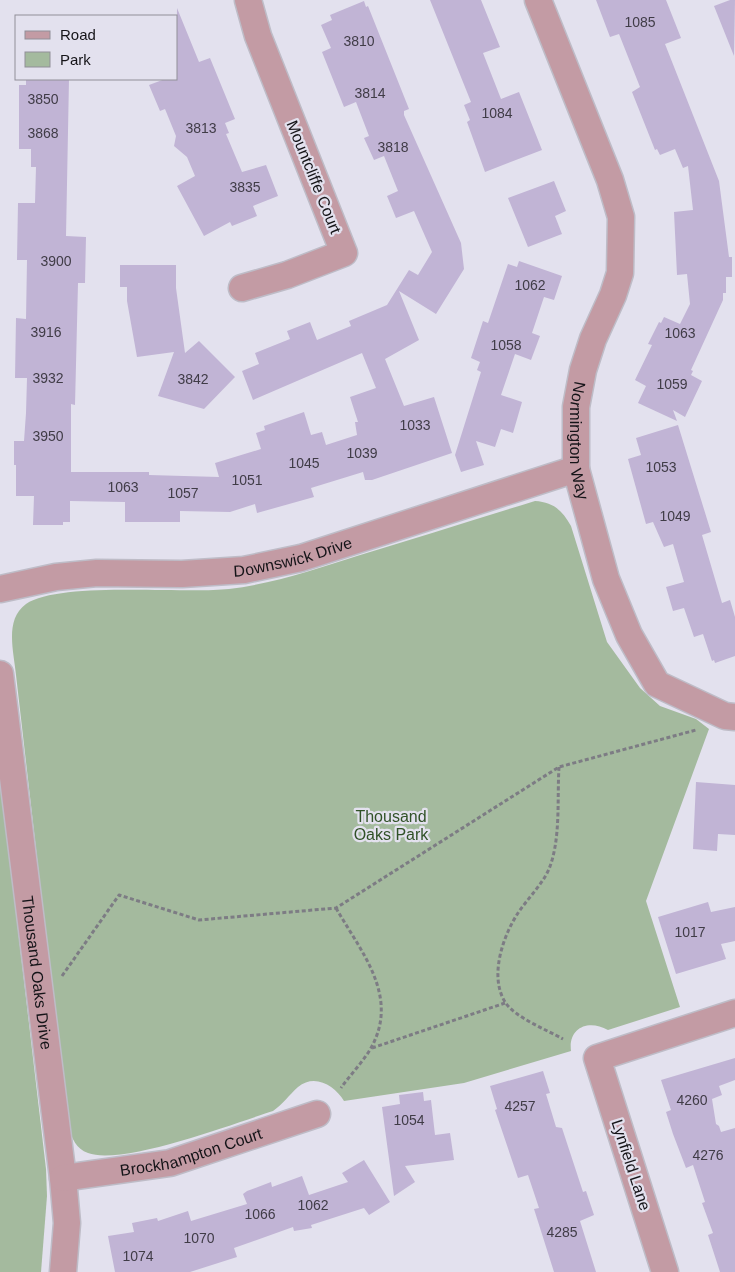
<svg xmlns="http://www.w3.org/2000/svg" width="735" height="1272" font-family="Helvetica,sans-serif">
<style>
.green{fill:#a4ba9e}
.building{fill:#c1b4d5}
.lines{fill:none;stroke-linecap:round;stroke-linejoin:round}
.street-casing{stroke:#bebcc7;stroke-width:29}
.path{stroke:#7d7c84;stroke-width:3;stroke-dasharray:4 2.5;stroke-linecap:butt}
.street{stroke:#c39ba4;stroke-width:26}
.labels{text-anchor:middle;dominant-baseline:central;stroke-width:4.5;stroke-linejoin:round;paint-order:stroke}
.number-label{font-size:14px;fill:#403c47}
.street-label{font-size:16px;fill:#151418;stroke:#e3e1ee}
.park-label{font-size:16px;fill:#315228;stroke:#e3e1ee}
</style>
<rect width="100%" height="100%" fill="#e3e1ee"/>
<g class="green">
<path d="M535,501C553,502 562,510 571,526L607,642L640,688L660,706L696,719L709,729L646,901L680,1007L608,1030C589,1019 568,1027 571,1051L464,1083L344,1101C335,1086 315,1073 298,1087C289,1095 283,1104 273,1111C235,1123 122,1166 88,1153C76,1149 72,1138 68,1127L16,675C14,652 4,620 26,604C59,581 183,594 229,589C272,584 316,569 357,556C417,538 476,519 535,501Z"/>
<path d="M0,776L46,1169L47,1196L41,1272H0Z"/>
</g>
<g class="building">
<path d="M430,0H481L500,47L483,53L501,99L519,92L542,150L485,172L467,122L470,120L464,105L471,102Z"/>
<path d="M596,0H666L681,38L665,44L719,181L729,257H732V277H726V293H723V300L691,370L693,371L691,375L702,381L685,417L673,410L677,421L638,403L646,386L635,380L652,345L648,344L659,322L661,323L664,317L680,324L690,304L687,274L677,275L674,212L693,210L688,166L683,168L675,149L660,155L657,149L655,150L632,92L640,87L619,34L610,37Z"/>
<path d="M730,0H735L734,56L714,6Z"/>
<path d="M364,1L366,7L368,6L409,109L404,111V115L461,243L464,269L436,314L399,291L419,340L385,359L404,406L434,397L452,453L372,480H365L363,472L311,488L314,497L257,513L255,504L230,512L180,511V522H125V502L70,501V522H63V525H33L34,496H16V465H14V441H24L26,413L27,378H15L16,318L26,319L27,260H17L18,203H35L36,167H31V149H19V85H26V80L69,79L66,236L86,237L85,283H78L75,405L71,404V472H149V475L219,477L215,463L261,449L256,433L265,430L264,426L304,412L311,435L322,432L326,445L357,435L355,422H358L350,397L376,388L362,353L253,400L242,371L259,364L255,353L290,339L287,331L310,322L317,340L351,326L349,321L387,305L409,270L418,275L432,252L414,211L396,218L387,196L398,191L384,156L374,160L364,138L369,136L356,102L344,107L322,52L331,48L321,25L332,20L330,15Z"/>
<path d="M177,8L199,62L210,58L235,119L225,123L229,133L226,134L242,172L266,165L278,196L253,206L257,216L232,226L230,222L204,236L177,186L195,176L187,157L174,146L176,136L165,109L160,111L149,85L165,79H176Z"/>
<path d="M554,181L566,211L555,216L562,234L528,247L508,198Z"/>
<path d="M519,261L562,276L554,300L544,297L532,333L540,336L531,360L515,354L501,395L522,402L513,433L501,429L495,447L476,441L484,465L461,472L455,455L481,372L477,370L480,362L471,358L483,321L488,323L508,264L517,267Z"/>
<path d="M120,265H176V288L185,353L199,341L235,377L204,409L158,396L174,352L137,357L127,301V287H120Z"/>
<path d="M678,425L711,532L702,535L722,603L730,600L735,617V656L715,663L714,660L712,661L703,634L694,637L684,608L673,611L666,587L684,582L673,544L664,547L653,522L646,524L628,459L641,455L636,438Z"/>
<path d="M696,782L735,785V835L718,834L717,851L693,849Z"/>
<path d="M708,902L711,912L735,907V941L721,944L726,959L676,974L658,917Z"/>
<path d="M735,1058V1080L719,1086L722,1095L712,1099L716,1124L719,1126L721,1132L735,1128V1272H720L708,1235L713,1233L702,1203L705,1202L693,1165L686,1168L673,1134L666,1112L671,1110L661,1080Z"/>
<path d="M543,1071L550,1093L546,1094L556,1127L562,1128L583,1192L586,1191L594,1215L580,1221L596,1272H554L534,1209L539,1208L528,1175L518,1178L495,1110L497,1109L490,1086Z"/>
<path d="M423,1092L424,1101L431,1100L435,1135L450,1133L454,1160L405,1166L415,1182L394,1196L382,1107L400,1104L399,1095Z"/>
<path d="M364,1160L390,1202L369,1215L364,1208L311,1225L312,1228L294,1231L293,1227L234,1248L237,1257L190,1272H115L108,1236L134,1232L132,1223L157,1218L158,1221L188,1211L191,1221L247,1204L243,1194L247,1191L271,1182L272,1187L302,1176L309,1195L348,1182L342,1173Z"/>
</g>
<g class="lines">
<g class="street-casing">
<g id="street">
<path id="s1" d="M538,0L610,180L621,217L620,273L613,295L593,339L583,370L576,407V469L606,579L629,635L657,684L725,716L735,717"/>
<path d="M242,288L287,275L344,253L258,36L248,0"/>
<path id="s2" d="M0,589L56,577L97,573L182,574L244,570L301,558L576,469"/>
<path id="s3" d="M0,674L63,1178L67,1223L63,1272"/>
<path id="s4" d="M63,1178L170,1163L317,1114"/>
<path d="M665,1272L597,1058L735,1013"/>
</g>
</g>
<g class="path">
<path d="M559,767C557,799 561,839 549,869C542,885 528,898 518,913C503,936 489,976 505,1002C514,1017 547,1030 563,1039"/>
<path d="M336,908C361,952 400,996 371,1048C363,1062 350,1075 341,1088"/>
<path d="M62,976L119,895L199,920L336,908L559,767L696,730"/>
<path d="M372,1048L505,1003"/>
</g>
<use href="#street" class="street"/>
</g>
<g class="labels">
<g class="number-label">
<text x="640" y="22">1085</text>
<text x="359" y="41">3810</text>
<text x="370" y="93">3814</text>
<text x="43" y="99">3850</text>
<text x="497" y="113">1084</text>
<text x="201" y="128">3813</text>
<text x="43" y="133">3868</text>
<text x="393" y="147">3818</text>
<text x="245" y="187">3835</text>
<text x="56" y="261">3900</text>
<text x="530" y="285">1062</text>
<text x="46" y="332">3916</text>
<text x="680" y="333">1063</text>
<text x="506" y="345">1058</text>
<text x="48" y="378">3932</text>
<text x="193" y="379">3842</text>
<text x="672" y="384">1059</text>
<text x="415" y="425">1033</text>
<text x="48" y="436">3950</text>
<text x="362" y="453">1039</text>
<text x="304" y="463">1045</text>
<text x="661" y="467">1053</text>
<text x="247" y="480">1051</text>
<text x="123" y="487">1063</text>
<text x="183" y="493">1057</text>
<text x="675" y="516">1049</text>
<text x="690" y="932">1017</text>
<text x="692" y="1100">4260</text>
<text x="520" y="1106">4257</text>
<text x="409" y="1120">1054</text>
<text x="708" y="1155">4276</text>
<text x="313" y="1205">1062</text>
<text x="260" y="1214">1066</text>
<text x="562" y="1232">4285</text>
<text x="199" y="1238">1070</text>
<text x="138" y="1256">1074</text>
</g>
<g class="street-label">
<text transform="translate(314 177) rotate(68)">Mountcliffe Court</text>
<text stroke="none"><textPath href="#s1" startOffset="464">Normington Way</textPath></text>
<text stroke="none"><textPath href="#s2" startOffset="296">Downswick Drive</textPath></text>
<text stroke="none"><textPath href="#s3" startOffset="301">Thousand Oaks Drive</textPath></text>
<text stroke="none"><textPath href="#s4" startOffset="131">Brockhampton Court</textPath></text>
<text transform="translate(631 1165) rotate(72)">Lynfield Lane</text>
</g>
<g class="park-label">
<text x="391" y="816">Thousand<tspan x="391" dy="18">Oaks Park</tspan></text>
</g>
</g>
<rect x="15" y="15" width="162" height="65" fill="#e3e1ee" stroke="#918f98"/>
<rect x="25" y="31" width="25" height="8" fill="#c39ba4" stroke="#918f98"/>
<text x="60" y="40" font-size="15" fill="#151418">Road</text>
<rect x="25" y="52" width="25" height="15" fill="#a4ba9e" stroke="#918f98"/>
<text x="60" y="65" font-size="15" fill="#151418">Park</text>
</svg>
